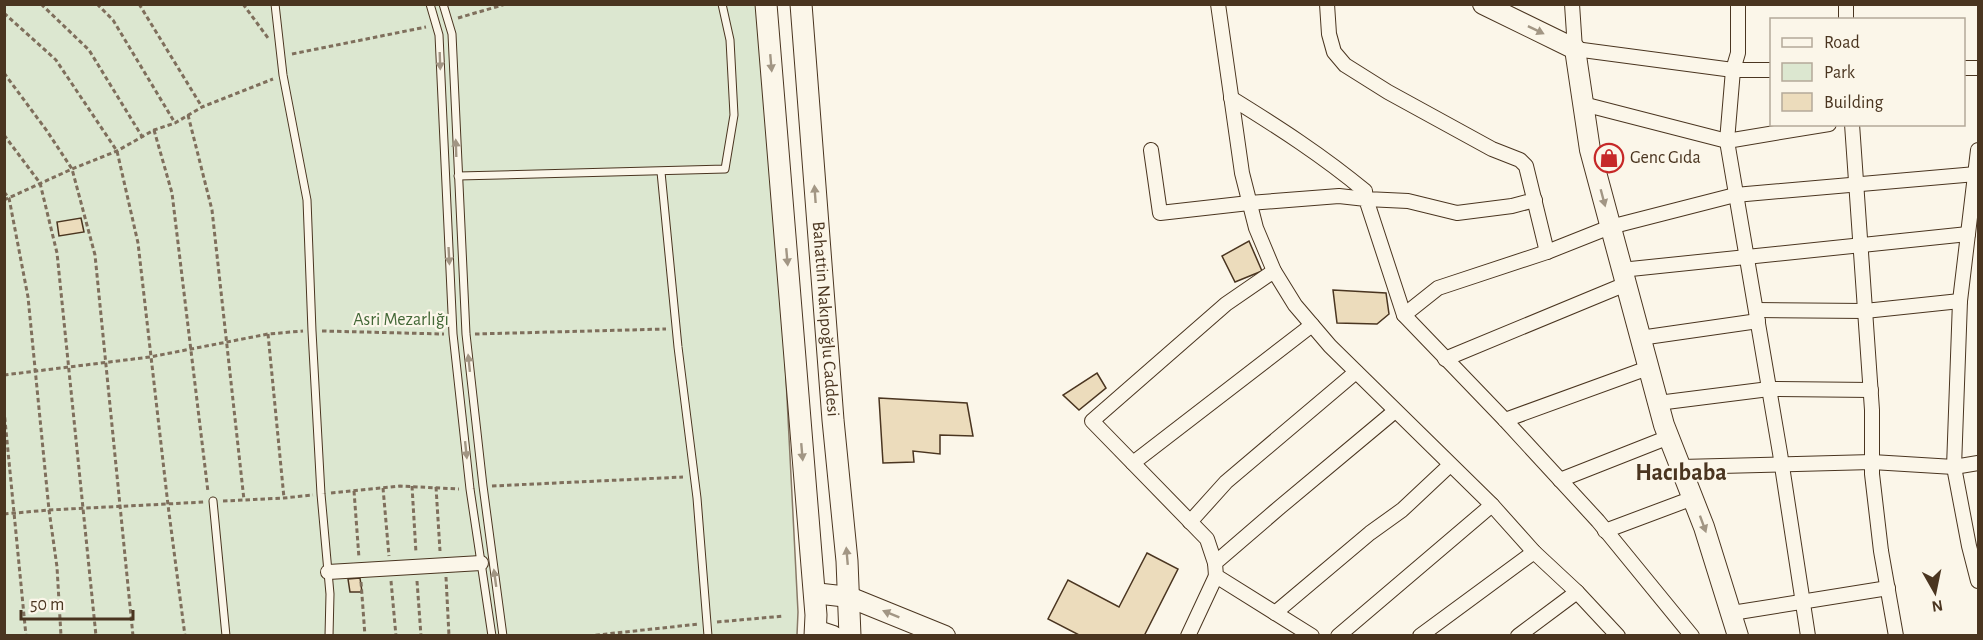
<svg xmlns="http://www.w3.org/2000/svg" width="1983" height="640" font-family="'Alegreya Sans',sans-serif">
<style>
.green{fill:#dce7d0;stroke:#887966;stroke-width:1.5}
.building{fill:#ecdcbc;stroke:#4a3520;stroke-width:1.5}
.lines{fill:none;stroke-linecap:round;stroke-linejoin:round}
.lane-casing{stroke:#4a3520;stroke-width:9}
.street-casing{stroke:#4a3520;stroke-width:16}
.secondary-casing{stroke:#4a3520;stroke-width:22}
.primary-casing{stroke:#4a3520;stroke-width:23}
.path{stroke:#7f6f5c;stroke-width:3;stroke-dasharray:4.5 3;stroke-linecap:butt}
.lane{stroke:#fbf6e9;stroke-width:7}
.street{stroke:#fbf6e9;stroke-width:14}
.secondary{stroke:#fbf6e9;stroke-width:20}
.primary{stroke:#fbf6e9;stroke-width:21}
.oneway{fill:#a29684}
.labels{text-anchor:middle;dominant-baseline:central;stroke-width:4.5;stroke-linejoin:round;paint-order:stroke}
.poi-label{font-size:18px;fill:#4a3520;stroke:#fbf6e9;text-anchor:start}
.park-label{font-size:18px;fill:#436837;stroke:#fbf6e9}
.street-label{font-size:18px;fill:#4a3520;stroke:#fbf6e9}
.district-label{font-size:24px;font-weight:bold;fill:#4a3520;stroke:#fbf6e9}
</style>
<rect width="100%" height="100%" fill="#fbf6e9"/>
<path class="green" d="M4,5H760L779,242L798,612L797,635H5Z"/>
<g class="building">
<path d="M81,218L84,232L59,236L57,222Z"/>
<path d="M1249,241L1262,271L1235,282L1222,256Z"/>
<path d="M1333,290L1386,293L1389,314L1377,324L1337,323Z"/>
<path d="M1097,373L1106,388L1079,410L1063,395Z"/>
<path d="M879,398L967,403L973,436L940,435V454L913,451L914,462L883,463Z"/>
<path d="M1147,553L1178,569L1144,636H1081L1048,619L1068,580L1119,607Z"/>
<path d="M360,578L362,592H350L348,579Z"/>
</g>
<g class="lines">
<g class="lane-casing">
<g id="lane">
<path d="M275,4L283,75L307,200L312,331L321,494L330,594L329,636"/>
<path d="M430,4L439,35L453,334L470,489L492,636"/>
<path d="M443,4L452,34L466,334L483,486L503,636"/>
<path d="M661,172L678,347L697,498L708,636"/>
<path d="M458,176L725,169L734,115L730,40L722,4"/>
<path d="M213,501L226,636"/>
</g>
</g>
<g class="street-casing">
<g id="street">
<path d="M1218,4L1242,173L1256,228L1274,271L1295,305L1330,346L1492,505L1534,552L1577,592L1618,636"/>
<path d="M1327,4L1329,34L1334,52L1345,65L1388,92L1492,149L1520,160L1526,166L1547,252"/>
<path d="M1572,4L1575,49L1733,70H1772"/>
<path d="M1738,4V53L1733,70L1727,141L1780,453L1808,636"/>
<path d="M1846,4V20"/>
<path d="M1964,68H1978"/>
<path d="M1231,98C1278,127 1323,156 1365,191L1366,199L1408,201L1457,213L1512,206L1535,200"/>
<path d="M1583,104L1727,141L1829,124"/>
<path d="M1852,124L1872,410V474L1881,551L1896,636"/>
<path d="M1151,150L1160,213L1249,203L1339,196L1366,199L1404,315L1505,420L1598,521L1692,636"/>
<path d="M1978,150L1960,301L1954,467L1969,546L1978,581"/>
<path d="M1621,270L1968,234"/>
<path d="M1756,310L1865,311L1960,301"/>
<path d="M1404,315L1438,288L1547,252L1610,227L1735,195L1976,174"/>
<path d="M1640,338L1758,321"/>
<path d="M1445,359L1626,284"/>
<path d="M1658,403L1769,389L1871,390"/>
<path d="M1505,420L1648,368"/>
<path d="M1133,463L1312,325"/>
<path d="M1681,467L1872,462L1954,467L1978,463"/>
<path d="M1560,480L1669,437"/>
<path d="M1190,522L1226,482L1356,372"/>
<path d="M1605,531L1693,498"/>
<path d="M1215,563L1207,539L1092,421L1226,304L1274,271"/>
<path d="M328,572L481,563"/>
<path d="M1275,613L1370,533L1402,510L1450,465"/>
<path d="M1732,613L1888,588"/>
<path d="M1188,636L1216,576"/>
<path d="M1312,636L1216,576L1215,563L1280,507L1395,411"/>
<path d="M1338,636L1492,505"/>
<path d="M1420,636L1534,552"/>
<path d="M1518,636L1577,592"/>
</g>
</g>
<g class="secondary-casing">
<g id="secondary">
<path d="M1483,4L1575,49L1590,150L1664,425L1704,527L1738,636"/>
<path d="M814,593L849,597L945,636"/>
<path d="M815,630L833,636"/>
</g>
</g>
<g class="primary-casing">
<g id="primary">
<path d="M766,4L816,615L815,636"/>
<path id="s1" d="M801,4L833,420L847,561L850,636"/>
</g>
</g>
<g class="path">
<path d="M41,4L89,50L143,138"/>
<path d="M97,4L113,20L175,123"/>
<path d="M139,4L202,107"/>
<path d="M243,4L268,38"/>
<path d="M4,13L56,60L117,151L138,243L168,505L185,636"/>
<path d="M458,18L506,4"/>
<path d="M292,54L426,27"/>
<path d="M4,73L47,131L72,169L95,255L133,636"/>
<path d="M188,115L212,210L244,500"/>
<path d="M154,130L172,193L208,492"/>
<path d="M4,135L40,183L57,253L96,636"/>
<path d="M4,192L9,198L28,297L49,510L57,567L61,636"/>
<path d="M4,200L72,169L117,151L154,130L175,123L202,107L273,79"/>
<path d="M322,331L444,334"/>
<path d="M268,334L284,498"/>
<path d="M475,334L666,329"/>
<path d="M4,375L150,357L268,334L303,331"/>
<path d="M4,410L26,636"/>
<path d="M412,486L416,553"/>
<path d="M492,486L683,477"/>
<path d="M436,487L440,551"/>
<path d="M383,488L389,556"/>
<path d="M354,491L359,558"/>
<path d="M331,493L400,486L459,489"/>
<path d="M223,501L284,498L313,495"/>
<path d="M4,514L49,510L205,502"/>
<path d="M446,577L449,636"/>
<path d="M391,581L396,636"/>
<path d="M417,581L421,636"/>
<path d="M361,582L365,636"/>
<path d="M717,622L784,616"/>
<path d="M588,636L699,624"/>
</g>
<use href="#lane" class="lane"/>
<use href="#street" class="street"/>
<use href="#secondary" class="secondary"/>
<use href="#primary" class="primary"/>
</g>
<defs><path id="oneway-solid" d="M-6-.8H1V-3.2L6.5 0L1 3.2V.8H-6Z" transform="scale(1.5)"/></defs>
<g class="oneway">
<use href="#oneway-solid" transform="translate(1536 30) rotate(26)"/>
<use href="#oneway-solid" transform="translate(440 61) rotate(88)"/>
<use href="#oneway-solid" transform="translate(771 63) rotate(85)"/>
<use href="#oneway-solid" transform="translate(456 148) rotate(-92)"/>
<use href="#oneway-solid" transform="translate(815 194) rotate(-94)"/>
<use href="#oneway-solid" transform="translate(1603 198) rotate(75)"/>
<use href="#oneway-solid" transform="translate(449 256) rotate(87)"/>
<use href="#oneway-solid" transform="translate(787 257) rotate(85)"/>
<use href="#oneway-solid" transform="translate(469 363) rotate(-96)"/>
<use href="#oneway-solid" transform="translate(466 450) rotate(84)"/>
<use href="#oneway-solid" transform="translate(802 452) rotate(85)"/>
<use href="#oneway-solid" transform="translate(1703 524) rotate(70)"/>
<use href="#oneway-solid" transform="translate(847 556) rotate(-95)"/>
<use href="#oneway-solid" transform="translate(495 578) rotate(-98)"/>
<use href="#oneway-solid" transform="translate(891 614) rotate(-158)"/>
</g>
<defs>
<g id="shop-ring" transform="scale(1.5)"><circle r="9.5" fill="#fbf6e9" stroke="#c62828" stroke-width="1.5"/><path d="M-5-2.5h2.3a2.7 3.5 0 0 1 5.4 0H5L5.5 6h-11ZM-1.5-2.5h3a1.5 2.3 0 0 0-3 0Z" fill="#c62828"/></g>
</defs>
<g fill-rule="evenodd">
<use href="#shop-ring" x="1609" y="158"/>
</g>
<g class="labels">
<g class="poi-label">
<text x="1630" y="158">Genc Gıda</text>
</g>
<g class="park-label">
<text x="401" y="320">Asri Mezarlığı</text>
</g>
<g class="street-label">
<text stroke="none"><textPath href="#s1" startOffset="316">Bahattin Nakıpoğlu Caddesi</textPath></text>
</g>
<g class="district-label">
<text x="1681" y="473">Hacıbaba</text>
</g>
</g>
<rect width="1983" height="640" fill="none" stroke="#4a3520" stroke-width="12"/>
<rect x="1770" y="18" width="195" height="108" fill="#fbf6e9" stroke="#b4a999" stroke-width="1.5"/>
<rect x="1782" y="38" width="30" height="9" fill="#fbf6e9" stroke="#b4a999" stroke-width="1.5"/>
<text x="1824" y="48" font-size="18" fill="#4a3520">Road</text>
<rect x="1782" y="63" width="30" height="18" fill="#dce7d0" stroke="#b4a999" stroke-width="1.5"/>
<text x="1824" y="78" font-size="18" fill="#4a3520">Park</text>
<rect x="1782" y="93" width="30" height="18" fill="#ecdcbc" stroke="#b4a999" stroke-width="1.5"/>
<text x="1824" y="108" font-size="18" fill="#4a3520">Building</text>
<g transform="translate(1935 592) rotate(171)" stroke="#fbf6e9" stroke-width="4.5" paint-order="stroke">
<path d="M0-4.5L10 22L0 15L-10 22Z" fill="#4a3520"/>
<text y="-9" font-size="16" font-weight="bold" text-anchor="middle" fill="#4a3520">N</text>
</g>
<path d="M21 610v9h112v-9" fill="none" stroke="#4a3520" stroke-width="3"/>
<text x="30" y="610" font-size="18" fill="#4a3520" stroke="#fbf6e9" stroke-width="4.5" paint-order="stroke">50 m</text>
</svg>
